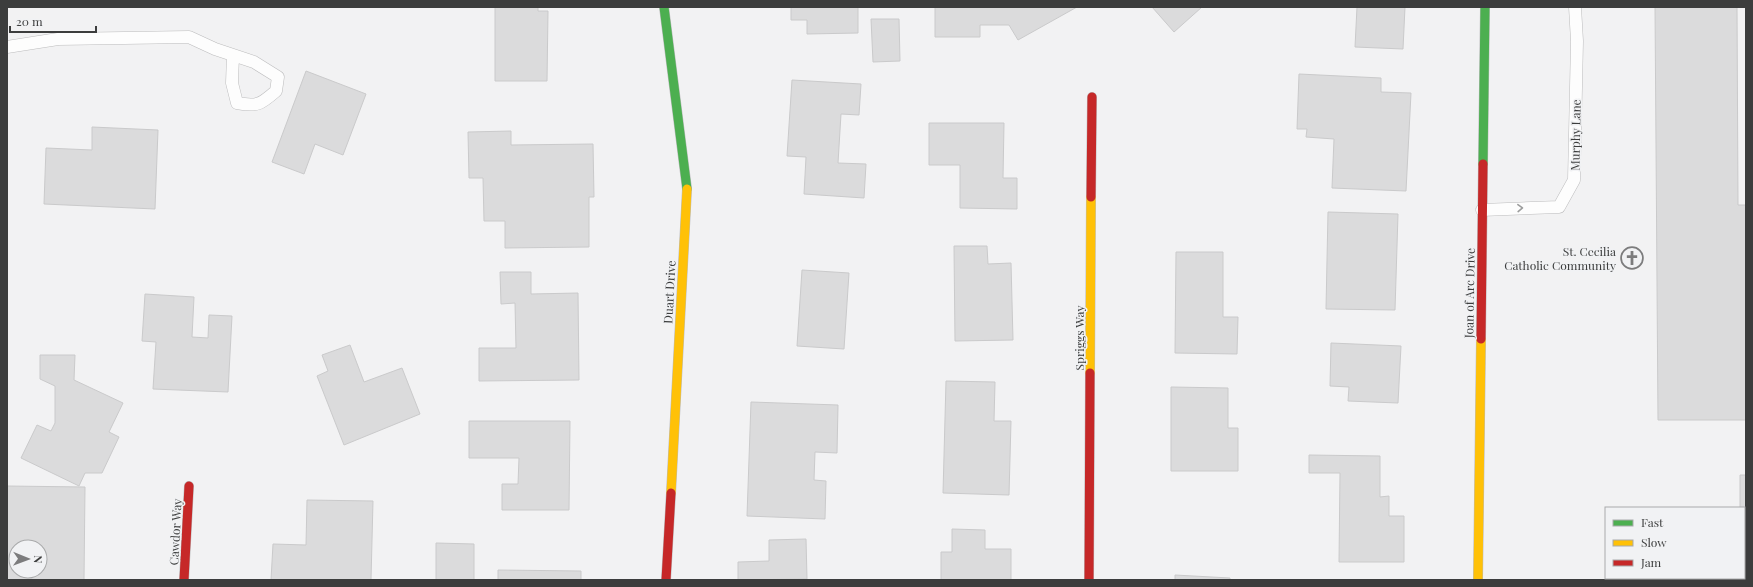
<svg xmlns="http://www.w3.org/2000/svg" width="1753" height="587" font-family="'Playfair Display',serif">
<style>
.building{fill:#dbdbdc;stroke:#cacacb;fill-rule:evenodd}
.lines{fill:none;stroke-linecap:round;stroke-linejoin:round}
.lane-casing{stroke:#bcbcbd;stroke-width:13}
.fast-casing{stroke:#bcbcbd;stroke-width:10}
.slow-casing{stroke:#bcbcbd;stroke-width:10}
.jam-casing{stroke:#bcbcbd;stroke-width:10}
.lane{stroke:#fdfdfd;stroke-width:12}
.fast{stroke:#4caf50;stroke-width:9}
.slow{stroke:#ffc107;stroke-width:9}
.jam{stroke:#c62828;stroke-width:9}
.oneway{stroke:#9c9d9d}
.labels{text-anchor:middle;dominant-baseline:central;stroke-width:3;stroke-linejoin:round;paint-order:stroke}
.street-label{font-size:12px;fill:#3c3d3d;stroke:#f1f2f4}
.poi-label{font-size:12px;fill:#3c3d3d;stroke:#f1f2f4;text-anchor:end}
</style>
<rect width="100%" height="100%" fill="#f2f2f3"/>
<g class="building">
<path d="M495,7H538V11H548L547,81H495Z"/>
<path d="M791,7H858V33L807,34V20H791Z"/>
<path d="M935,7H1077L1018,40L1009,25H980V37H935Z"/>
<path d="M1152,7H1202L1174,32Z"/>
<path d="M1357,7H1405L1403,49L1355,47Z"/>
<path d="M1655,7H1737L1738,205H1746V420H1658Z"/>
<path d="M871,19H899L900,61L873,62Z"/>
<path d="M306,71L366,94L343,155L315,144L304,174L272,162Z"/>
<path d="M1299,74L1381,78V92L1411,93L1406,191L1332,188L1334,139L1306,137L1307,129H1297Z"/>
<path d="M792,80L861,84L859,115L841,114L838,163L866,164L864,198L804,194L806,157L787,156Z"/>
<path d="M929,123H1004L1003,178H1017V209L960,208V165H929Z"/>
<path d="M92,127L158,130L155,209L44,204L46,148L92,150Z"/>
<path d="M511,131V145L593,144L594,197H589V247L505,248V221H484L483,178H469L468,132Z"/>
<path d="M1328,212L1398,214L1395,310L1326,309Z"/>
<path d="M954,246H987L988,264L1011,263L1013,340L955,341Z"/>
<path d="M1176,252H1223V317H1238L1237,354L1175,353Z"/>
<path d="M802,270L849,273L844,349L797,346Z"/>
<path d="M500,272H531V294L578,293L579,380L479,381V348H516L515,303L501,304Z"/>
<path d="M145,294L194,297L192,337L208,338L209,315L232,316L228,392L153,389L156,342L142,341Z"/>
<path d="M1331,343L1401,346L1398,403L1348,401L1349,387L1330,386Z"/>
<path d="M350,345L364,382L402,368L420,414L344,445L317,376L328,371L322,355Z"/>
<path d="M40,355H75L74,380L123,403L109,432L119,437L102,473H85L79,486L21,458L37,425L51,431L55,423V386L40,379Z"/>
<path d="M946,381L995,382L994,421H1011L1009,495L943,493Z"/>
<path d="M1171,387L1228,388V428H1238V471H1171Z"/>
<path d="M751,402L838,405L837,453L815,452L814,480L826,481L825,519L747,516Z"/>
<path d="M469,421H570L569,510H502V484H518L519,458H469Z"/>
<path d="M1309,455L1380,456V497L1389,496V516H1404V562H1339L1340,473H1309Z"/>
<path d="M1740,475H1746V563H1744V508H1740Z"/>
<path d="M7,486L85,487L84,580H7ZM16,547H40V571H16Z"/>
<path d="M307,500L373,501L371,580H271L273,544L306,545Z"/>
<path d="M952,529L985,530V549H1011V580H941V552H952Z"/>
<path d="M806,539L807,579L738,580V562L769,561V540Z"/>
<path d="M436,543L474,544V580H436Z"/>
<path d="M498,570L581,571V580H498Z"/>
<path d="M1175,575L1230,578V580H1175Z"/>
</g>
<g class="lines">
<g class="lane-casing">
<g id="lane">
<path d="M7,47L58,39L189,37L215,49L254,62L278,77L276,91C261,104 258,107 237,103L232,83L233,55"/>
<path d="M1482,210L1559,207L1574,180L1577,41L1575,7"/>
</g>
</g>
<g class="fast-casing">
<g id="fast">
<path d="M664,7L687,189"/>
<path d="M1483,164L1485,7"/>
</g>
</g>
<g class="slow-casing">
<g id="slow">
<path d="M1090,373L1091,197"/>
<path d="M671,493L687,189"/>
<path d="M1478,580L1481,339"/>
</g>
</g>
<g class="jam-casing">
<g id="jam">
<path d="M1091,197L1092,97"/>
<path d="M1481,339L1483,164"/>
<path d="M184,580L189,486"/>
<path d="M666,580L671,493"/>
<path d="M1089,580L1090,373"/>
</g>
</g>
<use href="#lane" class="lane"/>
<use href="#fast" class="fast"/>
<use href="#slow" class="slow"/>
<use href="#jam" class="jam"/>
</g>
<defs><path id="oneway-chevron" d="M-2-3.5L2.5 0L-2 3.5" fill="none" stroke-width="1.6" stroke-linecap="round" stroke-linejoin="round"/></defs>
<use class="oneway" href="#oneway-chevron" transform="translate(1520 208) rotate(-2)"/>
<defs>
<g id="church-ring" transform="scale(1.15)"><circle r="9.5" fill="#f1f2f4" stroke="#7c7c7d" stroke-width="1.5"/><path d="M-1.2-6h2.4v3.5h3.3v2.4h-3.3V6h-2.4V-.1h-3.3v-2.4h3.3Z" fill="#7c7c7d"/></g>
</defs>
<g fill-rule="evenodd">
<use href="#church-ring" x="1632" y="258"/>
</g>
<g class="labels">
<g class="street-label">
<text transform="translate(1575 135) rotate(-89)">Murphy Lane</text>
<text transform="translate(669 292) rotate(-87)">Duart Drive</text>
<text transform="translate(1469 293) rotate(-89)">Joan of Arc Drive</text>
<text transform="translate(1079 338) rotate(-90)">Spriggs Way</text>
<text transform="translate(175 532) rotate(-87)">Cawdor Way</text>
</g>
<g class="poi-label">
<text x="1616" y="251">St. Cecilia<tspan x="1616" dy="14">Catholic Community</tspan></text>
</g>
</g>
<rect width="1753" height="587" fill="none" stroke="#3c3d3d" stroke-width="16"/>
<rect x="1605" y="507" width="140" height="72" fill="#f1f2f4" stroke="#a9aaab"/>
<rect x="1613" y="520" width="20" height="6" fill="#4caf50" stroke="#a9aaab"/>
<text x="1641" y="527" font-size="12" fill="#3c3d3d">Fast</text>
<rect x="1613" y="540" width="20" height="6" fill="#ffc107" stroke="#a9aaab"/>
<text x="1641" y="547" font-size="12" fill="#3c3d3d">Slow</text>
<rect x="1613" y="560" width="20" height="6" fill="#c62828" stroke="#a9aaab"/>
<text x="1641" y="567" font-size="12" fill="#3c3d3d">Jam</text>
<g transform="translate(28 559) rotate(91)"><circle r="19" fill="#f1f2f4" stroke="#a9aaab"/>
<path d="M0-3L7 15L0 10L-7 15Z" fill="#7c7c7d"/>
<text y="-6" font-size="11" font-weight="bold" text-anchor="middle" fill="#3c3d3d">N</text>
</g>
<path d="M10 26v6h86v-6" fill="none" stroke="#3c3d3d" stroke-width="2"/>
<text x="16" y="26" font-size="12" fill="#3c3d3d" stroke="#f1f2f4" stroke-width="3" paint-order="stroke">20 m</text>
</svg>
